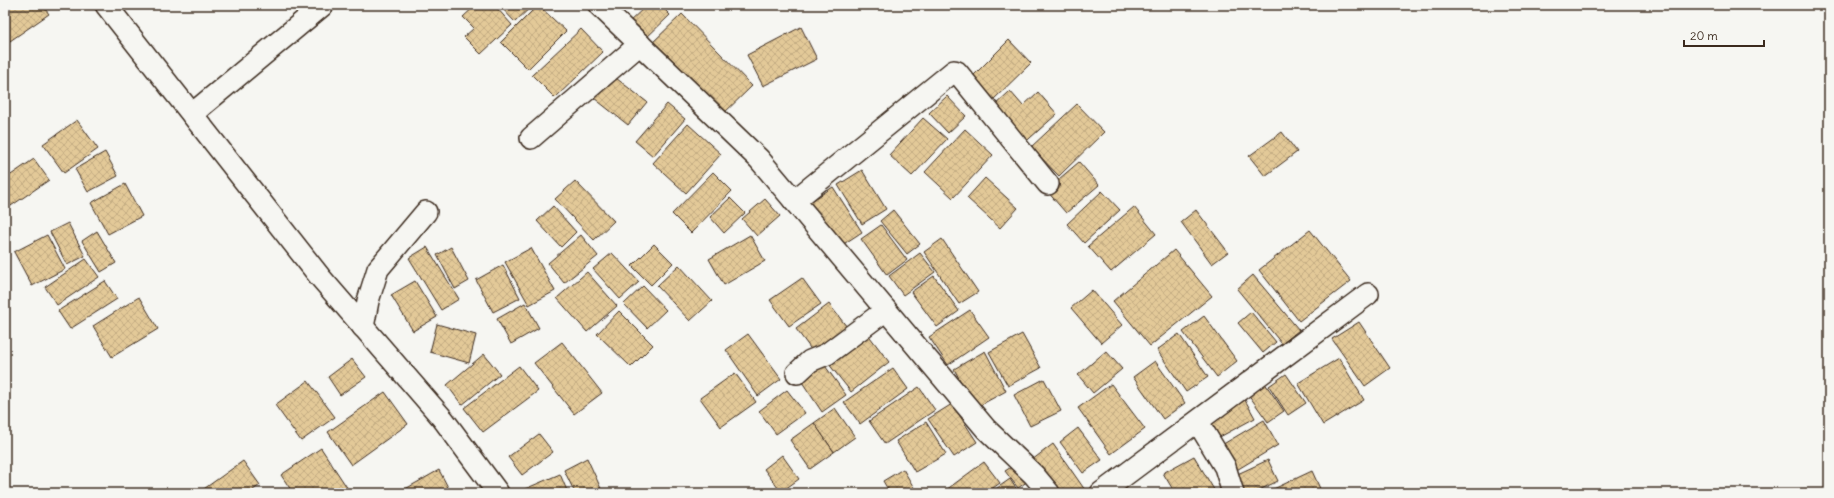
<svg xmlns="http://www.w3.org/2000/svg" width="1834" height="498" font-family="Delius,sans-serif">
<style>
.building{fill:url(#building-cross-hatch);stroke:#3b2a1e}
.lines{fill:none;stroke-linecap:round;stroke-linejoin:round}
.minor-casing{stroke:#3b2a1e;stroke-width:24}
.minor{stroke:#f6f6f2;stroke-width:21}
</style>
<defs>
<pattern id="building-cross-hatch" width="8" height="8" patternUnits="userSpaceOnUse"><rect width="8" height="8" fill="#e3c998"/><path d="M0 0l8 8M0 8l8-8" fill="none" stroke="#c4ad83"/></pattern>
</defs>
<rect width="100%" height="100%" fill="#f6f6f2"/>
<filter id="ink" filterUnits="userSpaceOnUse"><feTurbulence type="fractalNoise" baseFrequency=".025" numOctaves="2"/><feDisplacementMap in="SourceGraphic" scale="8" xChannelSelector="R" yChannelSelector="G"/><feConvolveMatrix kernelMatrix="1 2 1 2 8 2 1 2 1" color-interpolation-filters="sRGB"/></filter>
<g filter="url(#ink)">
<g class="building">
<path d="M5,5H42L49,14L10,41L5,34Z"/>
<path d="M476,5H491L494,8L496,7L512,25L481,54L464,37L474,28L463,17Z"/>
<path d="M499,5H533L515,22Z"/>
<path d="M538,5L566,31L528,69L501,42Z"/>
<path d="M647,5H660L670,15L643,41L627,24Z"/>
<path d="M682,14L752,86L719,118L649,46Z"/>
<path d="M801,27L817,59L763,86L747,55Z"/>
<path d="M581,29L603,52L555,98L532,75Z"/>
<path d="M1009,40L1031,63L990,103L968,81Z"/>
<path d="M612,75L647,102L628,125L594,98Z"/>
<path d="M1010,91L1023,106L1038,92L1057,114L1021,146L993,107Z"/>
<path d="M947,96L966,116L948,133L929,113Z"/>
<path d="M667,104L685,119L653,156L635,141Z"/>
<path d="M1077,104L1104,132L1059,176L1031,147Z"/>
<path d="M923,118L947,139L912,176L889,155Z"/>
<path d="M77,120L98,149L64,173L43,144Z"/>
<path d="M688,124L721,154L686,193L653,163Z"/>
<path d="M965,129L993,155L953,198L925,172Z"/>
<path d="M1282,132L1297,152L1265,176L1249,156Z"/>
<path d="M105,152L118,176L88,192L75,169Z"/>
<path d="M34,159L49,180L5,210V179Z"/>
<path d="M1079,162L1099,185L1066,213L1046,190Z"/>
<path d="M862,170L886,209L862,224L838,185Z"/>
<path d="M713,172L732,191L691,233L672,214Z"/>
<path d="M985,178L1018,208L1000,228L967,198Z"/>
<path d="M575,181L614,221L594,240L555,199Z"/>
<path d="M125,184L142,216L108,234L91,203Z"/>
<path d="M833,187L862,232L836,249L807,204Z"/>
<path d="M1102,191L1120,210L1084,243L1067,224Z"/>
<path d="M730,198L745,213L724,233L710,217Z"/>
<path d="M765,199L780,216L757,236L742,219Z"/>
<path d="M553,206L576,232L561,247L537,221Z"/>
<path d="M1134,207L1156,234L1111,272L1088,246Z"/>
<path d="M893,210L920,244L907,254L880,221Z"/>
<path d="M1196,210L1228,252L1212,264L1181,222Z"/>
<path d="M68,223L85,256L67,265L50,232Z"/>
<path d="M881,225L907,260L887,275L861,239Z"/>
<path d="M1310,230L1351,281L1299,321L1259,270Z"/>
<path d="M97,231L116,263L101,272L82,241Z"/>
<path d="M47,235L65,269L32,286L14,252Z"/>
<path d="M581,235L598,256L564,283L548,263Z"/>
<path d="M750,235L765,261L724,285L709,259Z"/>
<path d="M942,239L978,292L959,304L924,252Z"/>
<path d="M654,244L673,263L651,285L632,266Z"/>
<path d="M427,247L459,299L441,310L409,258Z"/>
<path d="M451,247L469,281L455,289L437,255Z"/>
<path d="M531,248L555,291L529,305L505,262Z"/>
<path d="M1174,250L1212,296L1150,346L1113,301Z"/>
<path d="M612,253L639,282L620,299L593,269Z"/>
<path d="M920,253L935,272L903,295L889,276Z"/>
<path d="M86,259L99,277L57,305L45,287Z"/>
<path d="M503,265L520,298L493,312L476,280Z"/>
<path d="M679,265L712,301L690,321L657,286Z"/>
<path d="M587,272L617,306L587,332L557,298Z"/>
<path d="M1253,275L1299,330L1282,344L1237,289Z"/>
<path d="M934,276L959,311L937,327L911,292Z"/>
<path d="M802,278L821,304L789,326L770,300Z"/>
<path d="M105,281L117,299L70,329L58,311Z"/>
<path d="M415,281L437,317L413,331L391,295Z"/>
<path d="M643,286L666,310L647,328L624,304Z"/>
<path d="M1092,290L1122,325L1101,343L1071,308Z"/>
<path d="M139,297L158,329L112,357L93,326Z"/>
<path d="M525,303L539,328L511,344L497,319Z"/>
<path d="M829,304L847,327L813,352L796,329Z"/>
<path d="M970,310L989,337L948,365L929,337Z"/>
<path d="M619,311L653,345L631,367L597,334Z"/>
<path d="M1251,312L1276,342L1263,353L1238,323Z"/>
<path d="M1204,316L1237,361L1217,377L1183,332Z"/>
<path d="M1359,322L1390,368L1365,386L1332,339Z"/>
<path d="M437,324L476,335L469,363L430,352Z"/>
<path d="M867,333L889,362L851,392L828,363Z"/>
<path d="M748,334L781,379L758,396L726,350Z"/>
<path d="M1022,334L1041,368L1008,386L989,352Z"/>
<path d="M1179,334L1208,377L1186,392L1157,350Z"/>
<path d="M562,342L602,393L574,414L534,363Z"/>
<path d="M985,351L1006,391L975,408L954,369Z"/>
<path d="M1106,351L1122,369L1093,393L1078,375Z"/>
<path d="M484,354L500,374L462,405L447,385Z"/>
<path d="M1339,358L1364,400L1323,425L1298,383Z"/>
<path d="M352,359L366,377L340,395L328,377Z"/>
<path d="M1155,361L1185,403L1163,419L1133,377Z"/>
<path d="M823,363L846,395L822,412L800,379Z"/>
<path d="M519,366L538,391L483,432L464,408Z"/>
<path d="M893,368L908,389L860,424L844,402Z"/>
<path d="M735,373L756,402L721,427L700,398Z"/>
<path d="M1286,374L1306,403L1288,415L1269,386Z"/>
<path d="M1044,379L1061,411L1030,426L1014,395Z"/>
<path d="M308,381L335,417L301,441L275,405Z"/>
<path d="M1264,382L1284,411L1268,422L1248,394Z"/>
<path d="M1111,384L1145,429L1111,454L1078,408Z"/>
<path d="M919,387L935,410L885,444L869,421Z"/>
<path d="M787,390L805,413L776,434L759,411Z"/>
<path d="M385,392L408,424L351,465L328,432Z"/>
<path d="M1245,400L1255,418L1216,439L1207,421Z"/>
<path d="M952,404L977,442L954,457L928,419Z"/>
<path d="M835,408L855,437L834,452L814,423Z"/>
<path d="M1264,420L1278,445L1235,471L1220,446Z"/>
<path d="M926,422L946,454L915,472L896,441Z"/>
<path d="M814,423L834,452L810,469L790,440Z"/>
<path d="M1078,428L1102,460L1083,473L1060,442Z"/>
<path d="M539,434L553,452L522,475L508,457Z"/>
<path d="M1053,444L1085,490L1080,493H1056L1032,460Z"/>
<path d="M321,448L348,489L342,493H293L281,475Z"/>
<path d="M782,455L799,479L781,492L764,469Z"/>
<path d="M1194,456L1216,493H1175L1163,473Z"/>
<path d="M587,458L603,493H575L564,470Z"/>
<path d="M1268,460L1278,481L1253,493H1239L1231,477Z"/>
<path d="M243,461L260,485L249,493H202L201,491Z"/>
<path d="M984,462L1000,483L986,493H948L946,490Z"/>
<path d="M1019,462L1031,479L1018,488L1005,471Z"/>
<path d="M903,469L917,493H890L883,481Z"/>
<path d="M439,470L451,493H401L400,492Z"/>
<path d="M1312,471L1322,493H1265Z"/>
<path d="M560,474L568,493H526L525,489Z"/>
<path d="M1010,479L1019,493H990Z"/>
</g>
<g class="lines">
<g class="minor-casing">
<g id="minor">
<path d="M106,5L320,277L443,419L498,493"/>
<path d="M599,5L759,159L986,429L1034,475L1049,493"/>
<path d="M192,114L323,5"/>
<path d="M531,138L640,44"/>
<path d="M794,201L954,71L957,72L1048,184"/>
<path d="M363,327L368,301L378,269L426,212"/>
<path d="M797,373L810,361L827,354L886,310"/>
<path d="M1196,423L1202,429L1225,467L1233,493"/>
<path d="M1101,493L1368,294"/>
</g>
</g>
<use href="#minor" class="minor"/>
</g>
</g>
<rect width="1834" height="498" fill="none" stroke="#f6f6f2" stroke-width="20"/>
<rect x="10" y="10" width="1814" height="478" fill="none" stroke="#3b2a1e" stroke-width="1.5" filter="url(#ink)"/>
<path d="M1684 40v6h80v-6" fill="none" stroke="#3b2a1e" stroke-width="2"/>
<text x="1690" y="40" font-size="12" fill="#3b2a1e" stroke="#f6f6f2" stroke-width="3" paint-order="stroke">20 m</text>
</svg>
